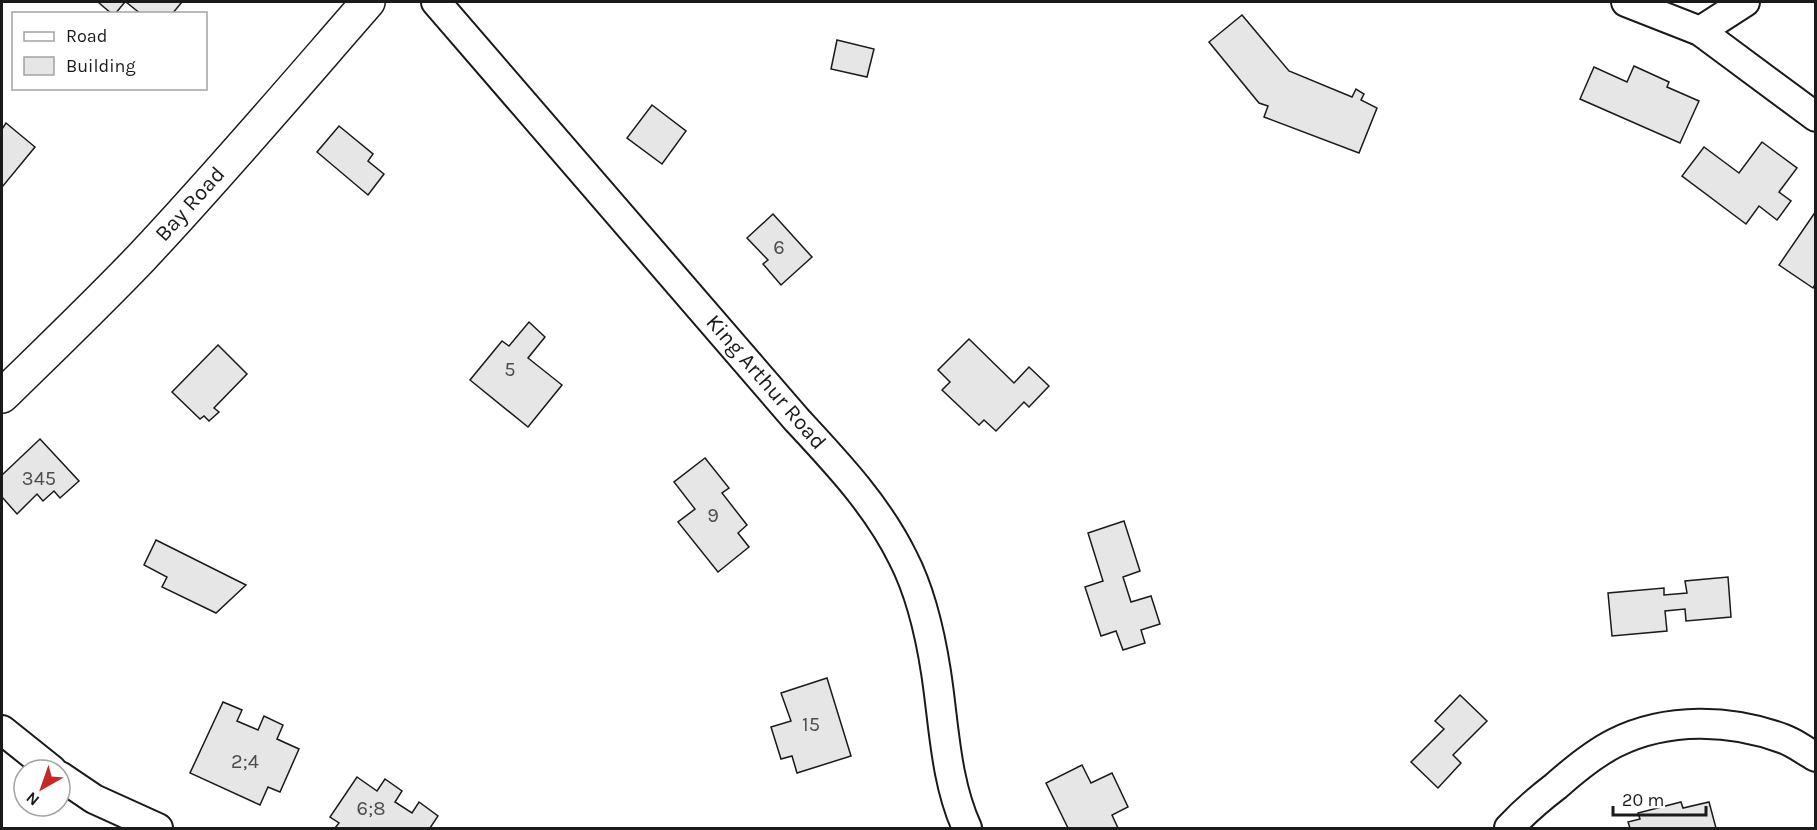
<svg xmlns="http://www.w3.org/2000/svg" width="1817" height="830" font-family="Karla,sans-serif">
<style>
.building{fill:#e6e6e6;stroke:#1a1a1a;stroke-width:1.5}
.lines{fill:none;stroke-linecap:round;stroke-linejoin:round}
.street-casing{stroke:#1a1a1a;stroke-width:32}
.secondary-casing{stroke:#1a1a1a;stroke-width:36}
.street{stroke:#fff;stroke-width:28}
.secondary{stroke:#fff;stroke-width:33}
.labels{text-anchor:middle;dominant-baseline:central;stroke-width:4.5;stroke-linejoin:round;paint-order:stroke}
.number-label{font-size:20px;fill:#4d4d4d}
.street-label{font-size:22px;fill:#1a1a1a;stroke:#fff}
</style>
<rect width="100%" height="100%" fill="#fff"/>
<g class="building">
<path d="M98,2H125L115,14H112Z"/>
<path d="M126,2H182L172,14H141Z"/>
<path d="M1242,15L1289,71L1352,97L1356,89L1364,94L1361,100L1377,108L1359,153L1264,117L1268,106L1259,103L1209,42Z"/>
<path d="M837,40L874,49L867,77L831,69Z"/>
<path d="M1634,66L1669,82L1667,87L1699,101L1680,143L1580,99L1594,67L1627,82Z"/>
<path d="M652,105L686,131L662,164L627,138Z"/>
<path d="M6,123L35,147L3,186L2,184V129Z"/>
<path d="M339,126L373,154L368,161L384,174L368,195L317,152Z"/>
<path d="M1762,142L1797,168L1779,192L1791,201L1777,220L1759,206L1746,224L1682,176L1704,147L1739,173Z"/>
<path d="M1816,211V283L1813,288L1779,265Z"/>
<path d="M773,214L812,257L781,285L763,264L768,260L747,238Z"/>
<path d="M529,322L545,337L528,358L562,385L528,427L470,380L502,341L509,346Z"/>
<path d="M969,339L1014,383L1029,367L1049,386L1029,407L1024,402L996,431L984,420L979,425L942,390L950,382L938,370Z"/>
<path d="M218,345L247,374L214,408L219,412L209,421L204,416L200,419L172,392Z"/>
<path d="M40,439L79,481L60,498L54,491L43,501L37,494L17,514L2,497V475Z"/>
<path d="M705,458L729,488L722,493L747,525L738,533L749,547L718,572L678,522L695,509L674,482Z"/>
<path d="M1124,521L1140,571L1123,577L1131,602L1151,596L1160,624L1141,630L1145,643L1123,650L1116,631L1101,636L1085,587L1103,581L1088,533Z"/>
<path d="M156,540L246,585L216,613L162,587L167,577L144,565Z"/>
<path d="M1728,577L1731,617L1686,621L1685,609L1665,611L1667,631L1612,636L1608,593L1664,588V595L1687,593L1685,581Z"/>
<path d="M827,678L851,756L797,773L792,756L781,759L771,727L791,721L781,693Z"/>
<path d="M1460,695L1487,721L1453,755L1461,763L1438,788L1411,762L1444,729L1435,721Z"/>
<path d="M223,702L242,710L237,721L258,730L264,716L283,725L277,739L299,749L280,792L268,787L260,805L190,773Z"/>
<path d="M1082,765L1091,783L1112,773L1128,807L1112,815L1118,828H1068L1046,783Z"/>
<path d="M357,777L377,791L385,779L402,791L395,802L412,813L419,802L438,816L430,828H335L339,823L330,817Z"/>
<path d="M1681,802L1683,808L1709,802L1716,828H1630L1628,822L1640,819L1638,813Z"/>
</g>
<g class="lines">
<g class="street-casing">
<g id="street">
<path d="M436,2L797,420C836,462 877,505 903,558C921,593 930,633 936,672C944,723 945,780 967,828"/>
<path d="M1626,2L1700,31L1816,117"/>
<path d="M1700,31L1745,2"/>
<path d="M2,730L52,770"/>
<path d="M60,776L94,799L158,828"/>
<path d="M1509,828C1523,813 1539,799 1556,786C1574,770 1593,754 1615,743C1667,717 1731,719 1784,739C1795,743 1805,751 1816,757"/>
</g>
</g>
<g class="secondary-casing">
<path id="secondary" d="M2,396C48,351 96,305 141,258C219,175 293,88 368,2"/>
</g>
<use href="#street" class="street"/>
<use href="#secondary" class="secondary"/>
</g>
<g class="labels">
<g class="number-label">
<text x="779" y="247">6</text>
<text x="510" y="369">5</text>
<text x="39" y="478">345</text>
<text x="713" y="515">9</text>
<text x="811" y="724">15</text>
<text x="245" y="761">2;4</text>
<text x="371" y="808">6;8</text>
</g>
<g class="street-label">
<text transform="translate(190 204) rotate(-48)">Bay Road</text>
<text transform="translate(766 382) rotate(49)">King Arthur Road</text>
</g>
</g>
<rect width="1817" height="830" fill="none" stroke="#1a1a1a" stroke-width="6"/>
<rect x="12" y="12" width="195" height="78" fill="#ffffff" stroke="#a3a3a3" stroke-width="1.5"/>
<rect x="24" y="32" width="30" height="9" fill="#ffffff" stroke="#a3a3a3" stroke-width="1.5"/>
<text x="66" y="42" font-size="18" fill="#1a1a1a">Road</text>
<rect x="24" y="57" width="30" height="18" fill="#e6e6e6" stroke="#a3a3a3" stroke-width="1.5"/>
<text x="66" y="72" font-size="18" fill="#1a1a1a">Building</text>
<g transform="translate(42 788) rotate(220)"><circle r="28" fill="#ffffff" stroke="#a3a3a3" stroke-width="1.5"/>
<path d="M0-4.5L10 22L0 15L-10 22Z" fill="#c62828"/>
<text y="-9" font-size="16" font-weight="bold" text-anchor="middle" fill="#1a1a1a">N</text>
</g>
<path d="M1613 806v9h93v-9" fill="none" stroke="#1a1a1a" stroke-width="3"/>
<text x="1622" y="806" font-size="18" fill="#1a1a1a" stroke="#ffffff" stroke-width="4.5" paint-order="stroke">20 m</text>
</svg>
